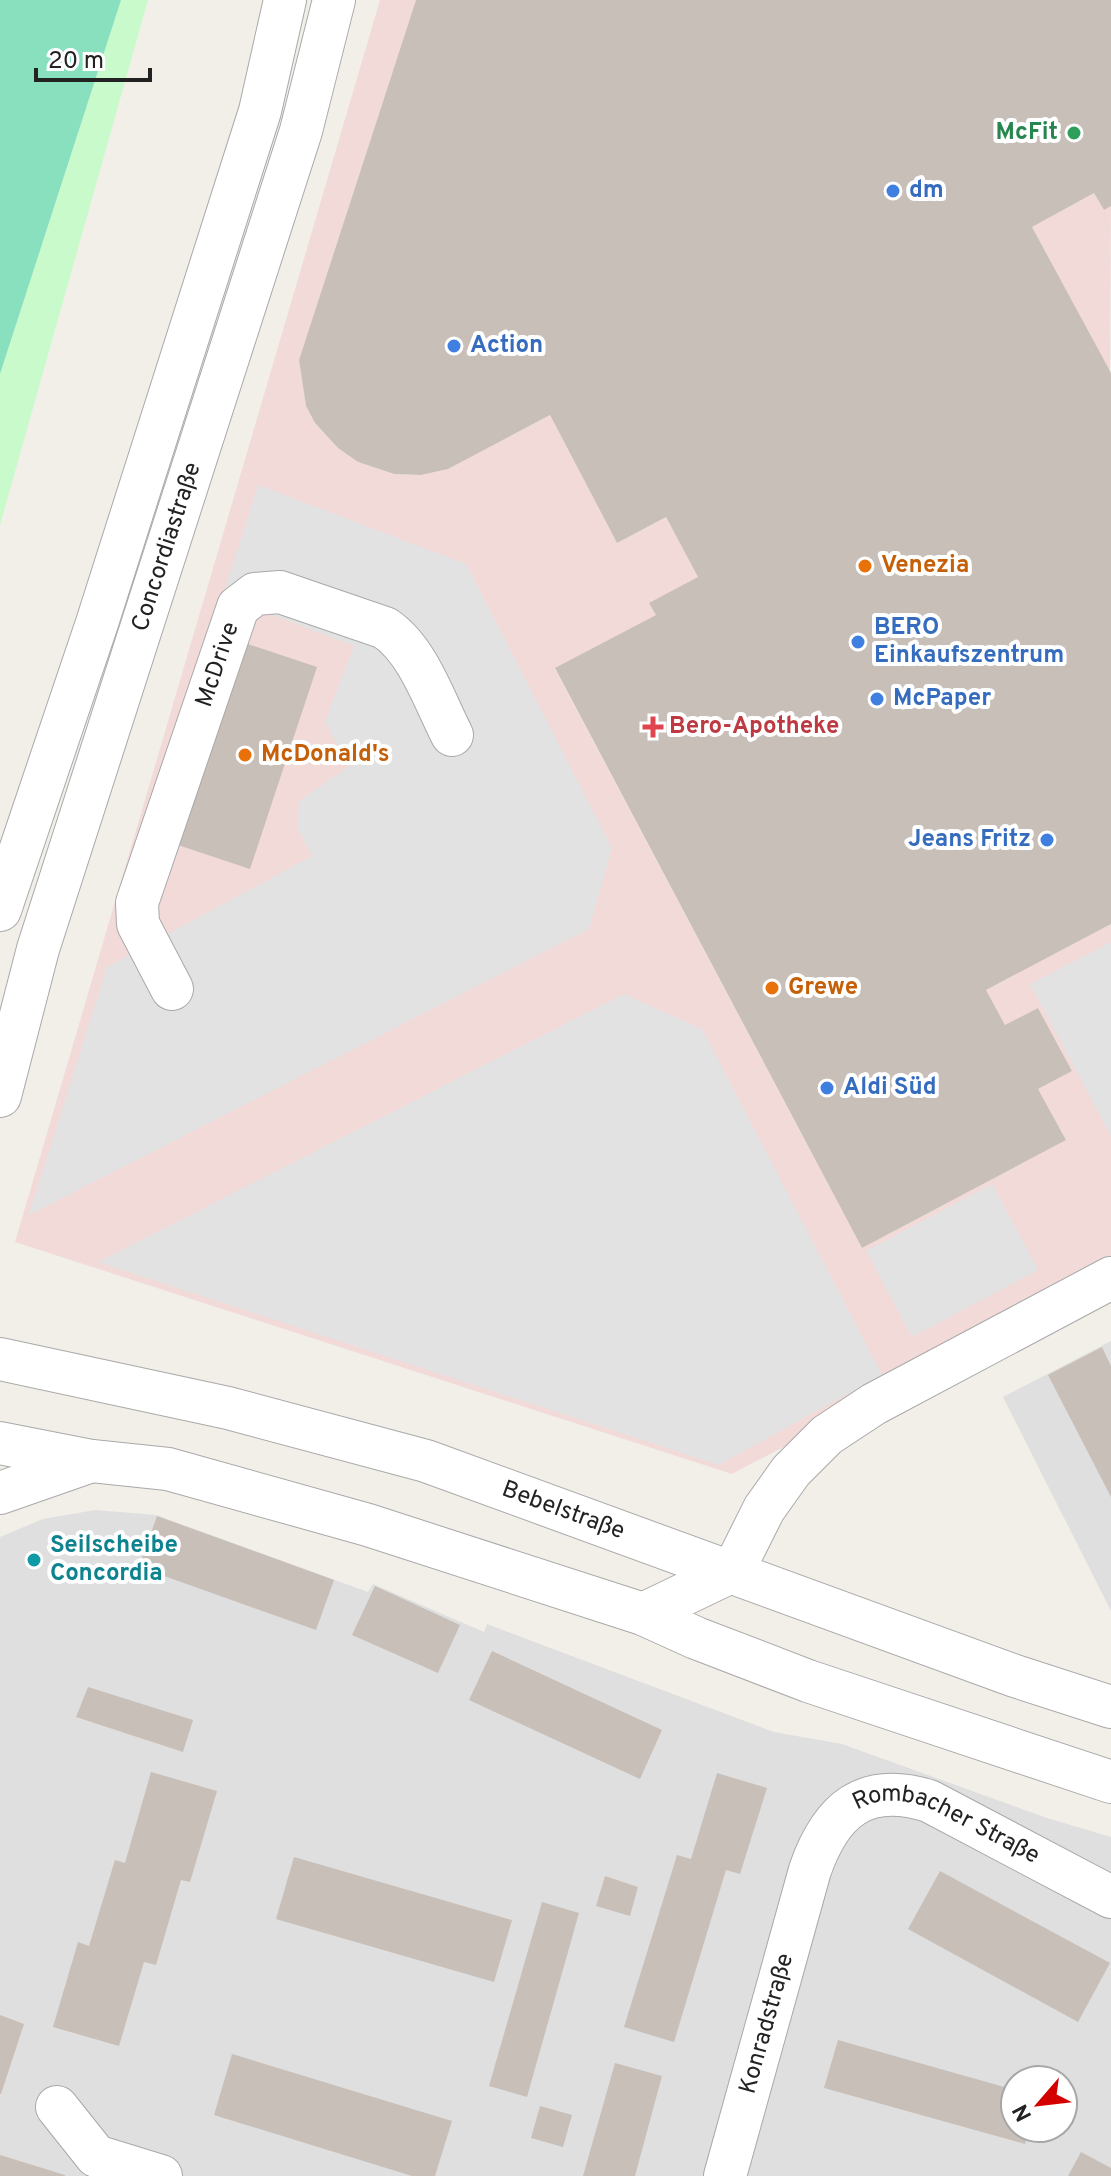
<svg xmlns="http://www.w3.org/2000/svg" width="1111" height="2176" font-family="Overpass,sans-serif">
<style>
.residential{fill:#e0dfdf;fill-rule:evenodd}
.commercial{fill:#f2dad9}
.park{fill:#c8facc}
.pitch{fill:#88e0be}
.parking{fill:#e2e2e2}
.building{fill:#c7bfb8}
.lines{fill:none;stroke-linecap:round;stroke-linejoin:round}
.minor-casing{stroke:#a9a9a9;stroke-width:44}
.minor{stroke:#fff;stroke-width:42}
.leisure-dot{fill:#2e9e5b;stroke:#fff;stroke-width:3}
.shop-dot{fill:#3f7fe0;stroke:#fff;stroke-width:3}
.food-dot{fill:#e8710a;stroke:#fff;stroke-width:3}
.health-dot{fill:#e0444e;stroke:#fff;stroke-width:3}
.culture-dot{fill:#0f9aa8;stroke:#fff;stroke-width:3}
.labels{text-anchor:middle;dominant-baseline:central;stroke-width:8;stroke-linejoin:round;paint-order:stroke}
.leisure-label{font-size:24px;font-weight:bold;fill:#27864d;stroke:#fff;text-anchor:end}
.shop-label{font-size:24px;font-weight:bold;fill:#366cbe;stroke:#fff;text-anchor:start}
.street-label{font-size:24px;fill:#222;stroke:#fff}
.food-label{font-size:24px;font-weight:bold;fill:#c56008;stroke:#fff;text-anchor:start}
.health-label{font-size:24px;font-weight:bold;fill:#be3a42;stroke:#fff;text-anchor:start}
.culture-label{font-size:24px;font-weight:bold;fill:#0d838f;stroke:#fff;text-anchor:start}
</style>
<rect width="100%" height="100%" fill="#f2efe9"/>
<g class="residential">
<path d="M1111,1341V1611L1003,1397Z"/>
<path d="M95,1510L156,1515L368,1592L373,1584L484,1632L487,1624L774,1732L842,1744L1047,1818L1111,1837V2176H0V1537L43,1519ZM1015,2080H1063V2128H1015Z"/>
</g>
<g class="commercial">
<path d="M380,0H416L299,360L306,406L315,423L338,448L358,462L393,474L421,475L448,469L550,415L617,543L666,517L698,577L650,604L656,615L555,669L862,1248L1066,1140L1038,1089L1072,1071L1038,1008L1005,1025L986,990L1111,924V1274L732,1474L15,1242Z"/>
<path d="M1094,193L1104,210L1111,206L1110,373L1032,227Z"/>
</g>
<path class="park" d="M121,0H148L0,525V374Z"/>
<path class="pitch" d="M0,0H121L0,374Z"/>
<g class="parking">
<path d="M258,485L466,564L612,848L589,929L29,1215L107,967L312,856L298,829L299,801L348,767L325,721L354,646L223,596Z"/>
<path d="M1111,942V1136L1030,984Z"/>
<path d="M624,994L702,1029L882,1375L719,1465L98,1262Z"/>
<path d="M992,1184L1038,1270L912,1337L866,1251Z"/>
</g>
<g class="building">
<path d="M416,0H1111V206L1104,210L1094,193L1032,227L1111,373V924L986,990L1005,1025L1038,1008L1072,1071L1038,1089L1066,1140L862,1248L555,668L656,615L649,603L698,577L666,517L617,543L550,415L448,469L421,475L394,474L358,462L338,448L315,423L306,406L299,360Z"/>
<path d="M239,641L317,667L250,869L172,843Z"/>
<path d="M1102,1347L1111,1366V1497L1048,1375Z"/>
<path d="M157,1516L334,1580L316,1630L139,1567Z"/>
<path d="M375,1586L460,1625L438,1673L352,1635Z"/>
<path d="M492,1651L662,1730L640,1779L469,1700Z"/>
<path d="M88,1687L193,1720L183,1752L76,1717Z"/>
<path d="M151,1772L217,1791L190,1882L181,1880L156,1965L144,1962L119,2046L53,2027L78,1942L89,1946L115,1860L125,1863Z"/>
<path d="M717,1773L767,1788L740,1874L726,1870L674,2042L624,2027L677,1855L691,1859Z"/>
<path d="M294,1857L512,1920L494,1982L276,1919Z"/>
<path d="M940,1871L1110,1963L1078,2022L908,1929Z"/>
<path d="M605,1876L638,1887L630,1916L596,1906Z"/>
<path d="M542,1902L579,1913L527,2097L489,2086Z"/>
<path d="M0,2015L24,2024L1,2094H0Z"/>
<path d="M838,2040L1015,2090V2128H1029L1025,2144L824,2088Z"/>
<path d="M232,2054L452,2121L435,2176H412L214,2115Z"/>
<path d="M615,2063L662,2076L635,2176H583Z"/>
<path d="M540,2106L572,2115L563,2147L531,2138Z"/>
<path d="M1081,2152L1111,2168V2176H1068Z"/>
<path d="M0,2155L65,2175V2176H0Z"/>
</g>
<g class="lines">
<g class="minor-casing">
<g id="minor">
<path d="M0,910L97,623L260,111L285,0"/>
<path id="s1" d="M172,989L138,924L137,903L238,607L255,594L280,592L385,628C418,650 434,700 452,735"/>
<path id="s2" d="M0,1096L38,949L301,131L334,0"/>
<path id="s3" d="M0,1359L228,1408L426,1461L1015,1676L1111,1707"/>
<path d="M0,1443L92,1461L168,1469L368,1525L643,1614L696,1638L808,1681L1111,1782"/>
<path d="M0,1493L86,1463"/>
<path d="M643,1614L733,1571L764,1509L791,1471L827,1435L874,1404L1111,1278"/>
<path d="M57,2107L96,2156L161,2176"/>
<path id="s4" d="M725,2176L810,1870C831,1810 864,1781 929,1801L1111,1897"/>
</g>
</g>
<use href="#minor" class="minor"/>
</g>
<circle class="leisure-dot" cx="1074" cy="133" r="8"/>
<g class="shop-dot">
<circle cx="893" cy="191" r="8"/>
<circle cx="454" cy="346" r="8"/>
<circle cx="858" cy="642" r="8"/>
<circle cx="877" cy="699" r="8"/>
<circle cx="1047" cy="840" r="8"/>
<circle cx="827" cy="1088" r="8"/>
</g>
<g class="food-dot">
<circle cx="865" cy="566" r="8"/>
<circle cx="245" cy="755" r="8"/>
<circle cx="772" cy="988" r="8"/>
</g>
<path class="health-dot" d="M649 715h8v8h8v8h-8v8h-8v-8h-8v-8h8z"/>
<circle class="culture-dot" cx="34" cy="1560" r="8"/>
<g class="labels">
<g class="leisure-label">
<text x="1058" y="133">McFit</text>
</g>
<g class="shop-label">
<text x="909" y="191">dm</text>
<text x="470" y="346">Action</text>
<text x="874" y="628">BERO<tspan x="874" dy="28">Einkaufszentrum</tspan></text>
<text x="893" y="699">McPaper</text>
<text x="1031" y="840" text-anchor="end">Jeans Fritz</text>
<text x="843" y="1088">Aldi Süd</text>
</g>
<g class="street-label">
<text stroke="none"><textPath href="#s2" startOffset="574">Concordiastraße</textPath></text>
<text stroke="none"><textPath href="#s1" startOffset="346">McDrive</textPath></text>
<text stroke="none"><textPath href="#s3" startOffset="584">Bebelstraße</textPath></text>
<text stroke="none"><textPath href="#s4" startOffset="498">Rombacher Straße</textPath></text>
<text stroke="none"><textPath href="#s4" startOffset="158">Konradstraße</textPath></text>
</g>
<g class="food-label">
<text x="881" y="566">Venezia</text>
<text x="261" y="755">McDonald's</text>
<text x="788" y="988">Grewe</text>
</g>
<g class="health-label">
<text x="669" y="727">Bero-Apotheke</text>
</g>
<g class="culture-label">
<text x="50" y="1546">Seilscheibe<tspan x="50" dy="28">Concordia</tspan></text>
</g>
</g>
<g transform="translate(1039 2104) rotate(242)"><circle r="38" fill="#ffffff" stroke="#a7a7a7" stroke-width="2"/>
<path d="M0-6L14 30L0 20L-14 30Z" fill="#d40000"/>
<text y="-12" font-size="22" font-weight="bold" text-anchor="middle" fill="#222222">N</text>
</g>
<path d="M36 68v12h114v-12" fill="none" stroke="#222222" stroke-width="4"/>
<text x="48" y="68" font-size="24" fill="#222222" stroke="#ffffff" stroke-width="6" paint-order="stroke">20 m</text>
</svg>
